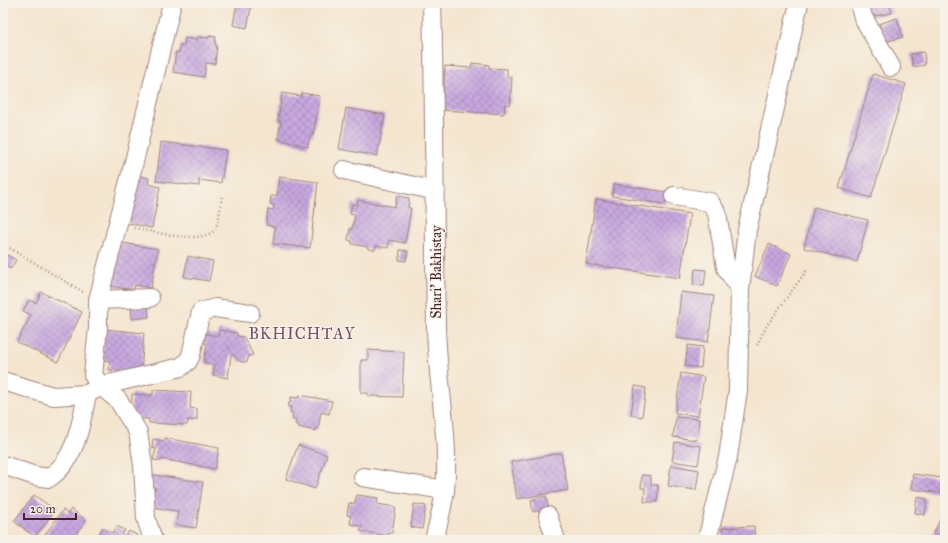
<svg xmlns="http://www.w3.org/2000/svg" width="948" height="543" font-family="'IM FELL Great Primer',serif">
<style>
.building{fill:url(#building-cross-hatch)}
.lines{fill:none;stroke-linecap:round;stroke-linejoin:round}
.minor-casing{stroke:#9f827d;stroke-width:20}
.path{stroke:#9f827d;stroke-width:2.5;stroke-dasharray:1 3;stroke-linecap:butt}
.minor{stroke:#fff;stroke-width:18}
.labels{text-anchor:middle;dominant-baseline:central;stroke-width:3;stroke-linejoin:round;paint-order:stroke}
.street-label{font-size:14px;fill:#4a1f2b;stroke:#f7f3e8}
.quarter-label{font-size:16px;letter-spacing:1px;fill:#764f6a;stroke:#f7f3e8}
</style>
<defs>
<pattern id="building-cross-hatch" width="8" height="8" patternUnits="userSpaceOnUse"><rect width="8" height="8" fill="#c8a8e0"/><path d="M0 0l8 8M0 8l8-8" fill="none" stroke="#a488b6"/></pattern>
</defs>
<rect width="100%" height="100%" fill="#f7f3e8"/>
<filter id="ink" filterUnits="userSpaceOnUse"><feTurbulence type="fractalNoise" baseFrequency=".025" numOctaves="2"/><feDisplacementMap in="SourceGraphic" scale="8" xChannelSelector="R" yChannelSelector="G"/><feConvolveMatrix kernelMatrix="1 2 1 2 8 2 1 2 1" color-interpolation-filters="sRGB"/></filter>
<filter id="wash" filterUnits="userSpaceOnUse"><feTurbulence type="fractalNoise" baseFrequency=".012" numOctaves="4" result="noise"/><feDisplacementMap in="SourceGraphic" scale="16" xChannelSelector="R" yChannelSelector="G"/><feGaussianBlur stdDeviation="0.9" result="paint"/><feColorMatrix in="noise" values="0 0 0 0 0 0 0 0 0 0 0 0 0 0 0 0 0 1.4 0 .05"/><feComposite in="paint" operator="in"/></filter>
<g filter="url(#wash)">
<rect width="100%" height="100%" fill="#f4e5cf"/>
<g id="blocks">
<g class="building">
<path d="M237,3H252L247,28L233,25Z"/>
<path d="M864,3H889L892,13L868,17Z"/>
<path d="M897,18L903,37L885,42L879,24Z"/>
<path d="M209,36L216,37L215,45H217L215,64L206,63L204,77L173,72L176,52L179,53L180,45H184L185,38L197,40V37L209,38Z"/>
<path d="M924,52L925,65L913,67L911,54Z"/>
<path d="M472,63L489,65V68L507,69V77H512L510,105L505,104L504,114L442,110L445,66L471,68Z"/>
<path d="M873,74L906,84L871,198L839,188Z"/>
<path d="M282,93L301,96L302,93L320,96L313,136L310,135L308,147L278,139L281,121H278Z"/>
<path d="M346,108L385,115L377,156L339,149Z"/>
<path d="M161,142L226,150L221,183L199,180V186L156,181Z"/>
<path d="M137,175L149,178L148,184L160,187L152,228L128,223Z"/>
<path d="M279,177L318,182L310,248L273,244L275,227L266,225L268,209L273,210L274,205L270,204L271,196H277Z"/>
<path d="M614,184L667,192L665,204L612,196Z"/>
<path d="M397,196L409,198L408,208H411L405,243L389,240L388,248L376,246L375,250L368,249V247L352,244V241L348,240L350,229H352L355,215L350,214L352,204L357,205L358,200L395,207Z"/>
<path d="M596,199L690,214L680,278L586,264Z"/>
<path d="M814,207L868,220L857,262L804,248Z"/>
<path d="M117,242L158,249L151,288L135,285L134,290L110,286Z"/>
<path d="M769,244L791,254L777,286L755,276Z"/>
<path d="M400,250L408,251L406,261L399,260Z"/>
<path d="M3,253L16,260L11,269L3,265Z"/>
<path d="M188,256L213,261L209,281L184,277Z"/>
<path d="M695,269L706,270L704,286L693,285Z"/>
<path d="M41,292L82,312L58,362L17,342L31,315L23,311L29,300L36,303Z"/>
<path d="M681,292L714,296L708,342L676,338Z"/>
<path d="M148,306L149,317L132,319L131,307Z"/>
<path d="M103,329L144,333L141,373L109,370L110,361L103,360Z"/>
<path d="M219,330L237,333V336L244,337L253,355L249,356L247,362H241L234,355H231L228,378L213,375L215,365L204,363L207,343H202L203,333L218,336Z"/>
<path d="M688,345L703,347L701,368L685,366Z"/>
<path d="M368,350L404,352L402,397L368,396V393H361V360H368Z"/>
<path d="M681,373L704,377L698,416L675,413Z"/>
<path d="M635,386L646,388L642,417L631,415Z"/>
<path d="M153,390L191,392L190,408L197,409V420H188L187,425L149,423V419L131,418L132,394L153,395Z"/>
<path d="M299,395L332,401L329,414L321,412L318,429L316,428V431L298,427L299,425L295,424L296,420L292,419L293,413L290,412L291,407H288L289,403H290L291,397L298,398Z"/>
<path d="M676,417L699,419L697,440L673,437Z"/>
<path d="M165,438L219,448L215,469L162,459L161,461L153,460L156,449L152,448L153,439L165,441Z"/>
<path d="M675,442L701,446L698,465L672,461Z"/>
<path d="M298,445L327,455L315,489L286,479Z"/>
<path d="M561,453L568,490L517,499L511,462Z"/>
<path d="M671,465L699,470L696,490L668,486Z"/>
<path d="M147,474L203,482L196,528L176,525L178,511L151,507L148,489L155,490V487L145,486Z"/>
<path d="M913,474L942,478L940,493L911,489Z"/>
<path d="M642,475L651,476V485H658L657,502H644L645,488H641Z"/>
<path d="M34,495L55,510L35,537L14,521Z"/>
<path d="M357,495L378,498L377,504L396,507L392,533H389L388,536L360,531L362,526L350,524L351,516L347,515L349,503L354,504Z"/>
<path d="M546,496L549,509L533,512L531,500Z"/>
<path d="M917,497L927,499L925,515L915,513Z"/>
<path d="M414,504L426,506L422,529L411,527Z"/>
<path d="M71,509L86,520L75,536L78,537L76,540H45L46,538L44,536L63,510L68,514Z"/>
<path d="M945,509V540H934L936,536L933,534Z"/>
<path d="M117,526L125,530L122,535L125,537L129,531L137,535L135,540H96L102,528L113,533Z"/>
<path d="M754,526L755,540H723L722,528Z"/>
</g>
</g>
</g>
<g filter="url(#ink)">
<use href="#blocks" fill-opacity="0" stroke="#9f827d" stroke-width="1"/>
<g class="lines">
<g class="minor-casing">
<g id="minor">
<path d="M432,3C435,111 434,219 436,327C437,379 450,439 445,490C443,506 438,524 434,540"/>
<path d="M859,3L863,17L891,67"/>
<path d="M344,170L436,191"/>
<path d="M674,196L710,202L717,213L726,268L740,289"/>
<path d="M98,300L150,298"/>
<path d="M3,381L53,396L87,394L101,386L181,367L188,361L191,355L201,312L215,308L250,313"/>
<path d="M3,465L35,476L49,478C76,460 81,424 87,394"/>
<path d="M363,477L445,490"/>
<path d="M548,516L556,540"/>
<path d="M153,540L146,518L143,465L138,432L118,400L101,386L93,375L98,328V300L134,162L172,3"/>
<path d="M707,540L728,457L738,390L740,289L747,230L799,3"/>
</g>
</g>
<g class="path">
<path d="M134,228C150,231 209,247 216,227C220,218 220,206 222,196"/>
<path d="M3,244L83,292"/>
<path d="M757,345L767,325L807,270"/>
</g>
<use href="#minor" class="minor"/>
</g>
</g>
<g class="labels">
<g class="street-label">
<text transform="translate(436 272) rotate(-90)">Shari' Bakhistay</text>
</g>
<g class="quarter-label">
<text x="302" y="333">BKHICHTAY</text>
</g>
</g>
<rect width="948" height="543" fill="none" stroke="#f7f3e8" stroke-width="16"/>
<path d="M24 513v6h52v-6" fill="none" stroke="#4a1f2b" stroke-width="2"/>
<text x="30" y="513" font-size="12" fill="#4a1f2b" stroke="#f7f3e8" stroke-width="3" paint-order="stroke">20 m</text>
</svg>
